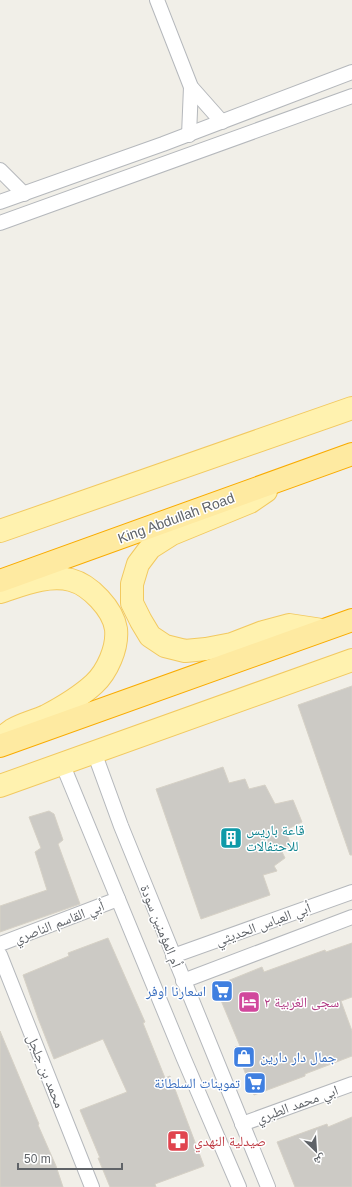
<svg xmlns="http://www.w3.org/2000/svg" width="352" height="1187" font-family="Arial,'Noto Naskh Arabic',sans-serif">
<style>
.building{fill:#cccac5;stroke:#d6d1c6}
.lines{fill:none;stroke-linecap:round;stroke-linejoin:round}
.minor-casing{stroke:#b5b8bc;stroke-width:16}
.primary-casing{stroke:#f2c960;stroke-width:24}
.trunk-casing{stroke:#f9ab00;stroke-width:24}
.minor{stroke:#fff;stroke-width:14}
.primary{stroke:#fff2af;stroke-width:22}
.trunk{stroke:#feeaa1;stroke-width:22}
.labels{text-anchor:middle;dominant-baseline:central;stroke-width:3;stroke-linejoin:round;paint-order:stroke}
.street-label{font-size:14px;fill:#5f6368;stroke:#fff}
.culture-label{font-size:14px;fill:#0d838f;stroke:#fff;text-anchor:start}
.shop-label{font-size:14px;fill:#366cbe;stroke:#fff;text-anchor:end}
.hotel-label{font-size:14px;fill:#b23c85;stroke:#fff;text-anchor:start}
.health-label{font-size:14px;fill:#be3a42;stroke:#fff;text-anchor:start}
</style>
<rect width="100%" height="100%" fill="#f1efe8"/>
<g class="building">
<path d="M352,686V855H350L298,705Z"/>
<path d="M223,767L229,783L245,779L249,789L265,785L275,804L293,800L302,822L286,830L291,846L281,850L285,858L274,866L277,871L263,875L270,895L201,919L156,789Z"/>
<path d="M49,811L54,814L63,840L58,844L80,904L0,932V906L47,890L35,852L41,848L29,817Z"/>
<path d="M108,938L145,1022L143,1023L165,1078L170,1076L204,1166L155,1184L156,1187H110L98,1158H100L80,1110L127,1092L103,1039L54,1059L38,1018L23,975L69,956L68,953Z"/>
<path d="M352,943V997L341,1001L352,1031V1056L305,1074V1076L254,1095L235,1047L240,1046L215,986L262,967L264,972L325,950L326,952Z"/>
<path d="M0,1031L39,1124L38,1125L56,1166L63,1187H0Z"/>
<path d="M352,1117V1187H295L277,1142L327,1124L328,1127Z"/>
</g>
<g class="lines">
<g class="minor-casing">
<g id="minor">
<path d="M157,0L191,87L222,122"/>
<path d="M189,135L191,87"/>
<path d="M0,170L24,194"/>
<path d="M0,202L163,144L352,72"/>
<path d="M0,223L352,96"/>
<path d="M94,752L121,826L268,1187"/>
<path d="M62,763L184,1059L239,1187"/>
<path d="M0,944L118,899"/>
<path d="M0,955L92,1187"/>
<path d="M173,956L352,892"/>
<path d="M183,981L352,917"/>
<path d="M242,1124L352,1084"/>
</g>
</g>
<g class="primary-casing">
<g id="primary">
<path d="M266,491L250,502L172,534L150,548L138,564L132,584V603L141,621L150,636L165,646L185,651L206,649L232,644L263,632L289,625L322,630"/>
<path d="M0,531L352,408"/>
<path d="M0,592C22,585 48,574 71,580C90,585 113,609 116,629C118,648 107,672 94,684C81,696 61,708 46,716C35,721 22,724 12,730C8,733 4,736 0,739"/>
<path d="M0,786L352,660"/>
</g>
</g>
<g class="trunk-casing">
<g id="trunk">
<path d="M0,581L352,454"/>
<path d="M0,746L352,620"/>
</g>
</g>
<use href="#minor" class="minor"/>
<use href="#primary" class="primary"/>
<use href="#trunk" class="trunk"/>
</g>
<defs>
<g id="building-square" transform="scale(1.15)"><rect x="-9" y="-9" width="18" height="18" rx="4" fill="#0f9aa8" stroke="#fff"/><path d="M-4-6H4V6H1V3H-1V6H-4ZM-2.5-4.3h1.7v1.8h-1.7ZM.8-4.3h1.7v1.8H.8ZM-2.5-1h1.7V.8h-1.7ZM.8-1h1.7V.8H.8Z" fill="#fff"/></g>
<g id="supermarket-square" transform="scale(1.15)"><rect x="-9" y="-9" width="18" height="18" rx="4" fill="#3f7fe0" stroke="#fff"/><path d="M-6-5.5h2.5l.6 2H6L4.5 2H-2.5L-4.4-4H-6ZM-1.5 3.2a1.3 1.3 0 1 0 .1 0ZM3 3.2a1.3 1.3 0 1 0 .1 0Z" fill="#fff"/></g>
<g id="hotel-square" transform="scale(1.15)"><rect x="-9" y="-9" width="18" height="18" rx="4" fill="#d1479c" stroke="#fff"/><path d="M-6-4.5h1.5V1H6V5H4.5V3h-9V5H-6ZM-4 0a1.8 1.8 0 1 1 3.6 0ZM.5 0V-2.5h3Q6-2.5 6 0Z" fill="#fff"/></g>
<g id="shop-square" transform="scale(1.15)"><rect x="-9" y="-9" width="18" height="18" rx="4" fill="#3f7fe0" stroke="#fff"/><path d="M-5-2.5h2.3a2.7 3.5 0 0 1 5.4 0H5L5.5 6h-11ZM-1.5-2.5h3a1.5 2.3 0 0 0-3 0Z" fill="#fff"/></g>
<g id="pharmacy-square" transform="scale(1.15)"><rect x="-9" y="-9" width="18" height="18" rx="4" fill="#e0444e" stroke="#fff"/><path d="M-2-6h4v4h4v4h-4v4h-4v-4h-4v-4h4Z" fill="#fff"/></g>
</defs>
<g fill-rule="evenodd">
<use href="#building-square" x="231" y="838"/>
<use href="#supermarket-square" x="222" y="991"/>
<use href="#hotel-square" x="249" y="1002"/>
<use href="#shop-square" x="244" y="1057"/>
<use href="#supermarket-square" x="255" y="1083"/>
<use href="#pharmacy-square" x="178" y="1141"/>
</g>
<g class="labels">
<g class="street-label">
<text transform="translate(176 518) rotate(-20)">King Abdullah Road</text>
<text transform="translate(59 922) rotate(-21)">أبي القاسم الناصري</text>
<text transform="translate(263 924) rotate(-20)">أبي العباس الحديثي</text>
<text transform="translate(161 926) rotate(68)">أم المؤمنين سودة</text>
<text transform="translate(46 1071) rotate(68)">محمد بن جلجل</text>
<text transform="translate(297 1104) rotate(-20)">ابي محمد الطبري</text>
</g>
<g class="culture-label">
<text x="246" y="830">قاعة باريس<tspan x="246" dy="16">للاحتفالات</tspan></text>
</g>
<g class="shop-label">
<text x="206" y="991">اسعارنا اوفر</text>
<text x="260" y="1057" text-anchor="start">جمال دار دارين</text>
<text x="240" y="1083">تموينات السلطانة</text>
</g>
<g class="hotel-label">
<text x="264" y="1002">سجى الغربية ٢</text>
</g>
<g class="health-label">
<text x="194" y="1141">صيدلية النهدي</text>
</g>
</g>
<g transform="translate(316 1151) rotate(155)" stroke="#ffffff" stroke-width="3" paint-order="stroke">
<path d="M0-3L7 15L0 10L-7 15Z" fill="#5f6368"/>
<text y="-6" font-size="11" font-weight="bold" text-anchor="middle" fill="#5f6368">ش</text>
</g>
<path d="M18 1163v6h104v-6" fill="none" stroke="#5f6368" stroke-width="2"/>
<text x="24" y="1163" font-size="12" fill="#5f6368" stroke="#ffffff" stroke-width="3" paint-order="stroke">50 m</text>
</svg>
